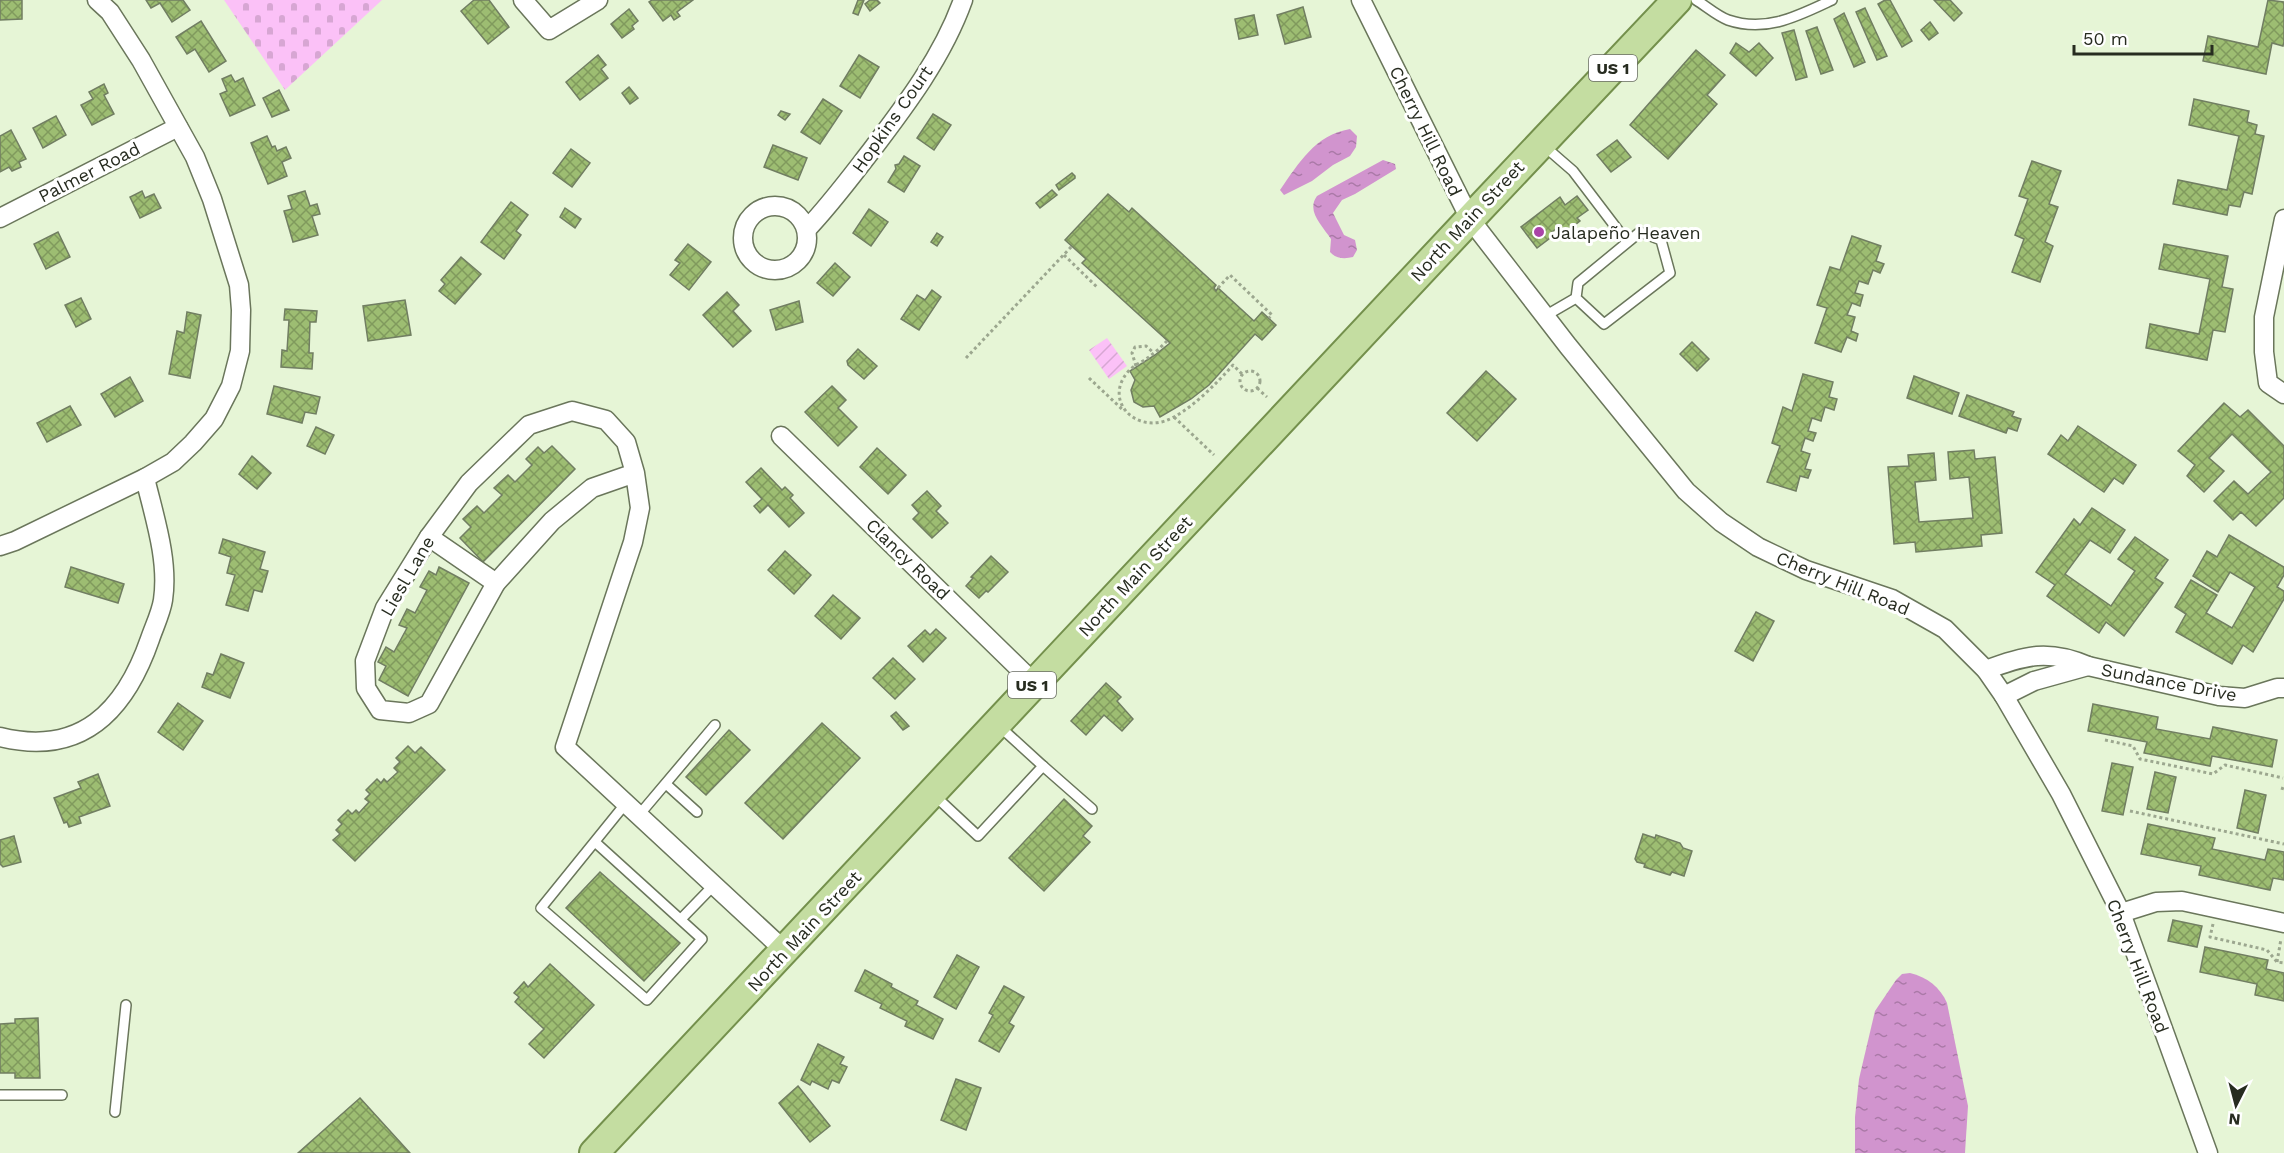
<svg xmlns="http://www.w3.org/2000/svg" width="2284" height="1153" font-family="'Work Sans',sans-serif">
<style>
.cemetery{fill:url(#cemetery-stones)}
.garden{fill:url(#garden-furrows)}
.water{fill:url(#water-ripples)}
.building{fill:url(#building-cross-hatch);stroke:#717e62;stroke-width:1.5}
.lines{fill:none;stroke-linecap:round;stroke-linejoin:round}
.service-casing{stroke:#6a765b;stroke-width:12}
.minor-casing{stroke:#6a765b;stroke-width:21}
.primary-casing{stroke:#74904c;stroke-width:32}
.path{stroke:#9ca78f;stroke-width:3;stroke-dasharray:3 3;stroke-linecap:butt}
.service{stroke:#fff;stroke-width:9}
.minor{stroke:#fff;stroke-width:18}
.primary{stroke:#c4dda1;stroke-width:28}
.poi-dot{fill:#aa44a8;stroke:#fff;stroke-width:2}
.labels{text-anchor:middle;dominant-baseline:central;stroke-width:6;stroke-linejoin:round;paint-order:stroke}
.shield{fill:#fff;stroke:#686b63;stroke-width:1.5}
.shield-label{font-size:16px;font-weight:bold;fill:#272c20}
.street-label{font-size:18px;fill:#272c20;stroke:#fff}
.poi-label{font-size:18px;fill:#272c20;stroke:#fff;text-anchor:start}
</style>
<defs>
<pattern id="cemetery-stones" width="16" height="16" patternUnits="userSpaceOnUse" patternTransform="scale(1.5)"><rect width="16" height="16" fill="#fbc1f7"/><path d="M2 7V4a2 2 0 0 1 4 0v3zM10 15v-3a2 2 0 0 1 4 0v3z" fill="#d7a6d3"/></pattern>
<pattern id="garden-furrows" width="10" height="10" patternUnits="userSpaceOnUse" patternTransform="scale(1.5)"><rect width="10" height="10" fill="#fbc1f7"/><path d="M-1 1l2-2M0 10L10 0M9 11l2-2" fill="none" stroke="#d7a6d3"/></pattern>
<pattern id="water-ripples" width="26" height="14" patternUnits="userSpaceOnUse" patternTransform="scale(1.5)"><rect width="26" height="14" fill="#d194ce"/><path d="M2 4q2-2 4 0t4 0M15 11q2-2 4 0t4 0" fill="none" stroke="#aa79a7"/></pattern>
<pattern id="building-cross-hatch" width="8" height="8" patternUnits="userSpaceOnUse" patternTransform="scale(1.5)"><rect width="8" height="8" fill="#9dbd72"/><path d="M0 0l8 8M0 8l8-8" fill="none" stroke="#809a5d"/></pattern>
</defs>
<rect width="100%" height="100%" fill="#e6f5d6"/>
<path class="cemetery" d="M224,0H382L285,90Z"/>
<path class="garden" d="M1107,338L1127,366L1109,379L1089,350Z"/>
<g class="water">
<path d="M1350,129L1357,136L1356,147L1350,156L1333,165L1312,181L1284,195L1280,190C1299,163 1315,135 1350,129Z"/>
<path d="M1383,160L1395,164L1396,169L1355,194L1342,200L1333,213L1344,235L1355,240L1357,250L1353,257C1345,259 1336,259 1330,252L1331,239C1322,225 1306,211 1317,196Z"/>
<path d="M1910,973C1927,977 1940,987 1947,1003L1968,1106L1965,1153H1855V1117L1859,1079L1875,1011L1896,980L1902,974Z"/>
</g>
<g class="building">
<path d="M0,0H22V19L0,20Z"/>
<path d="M146,0H183L190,10L172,22L160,3L151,8Z"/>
<path d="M474,0H489L509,27L488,44L461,11Z"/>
<path d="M652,0H693L677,12L680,16L674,20L671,15L663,21L649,2Z"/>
<path d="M858,0H864L858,15L853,13Z"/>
<path d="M870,0H877L880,3L870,11L865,4Z"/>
<path d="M1885,0H1890L1912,41L1902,47L1878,4Z"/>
<path d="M1934,0H1950L1962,13L1954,21Z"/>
<path d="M2268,0L2284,2V42L2283,46L2272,43L2266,74L2203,61L2208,36L2258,47Z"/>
<path d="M1303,7L1311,37L1285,44L1277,15Z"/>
<path d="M1865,8L1887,56L1877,60L1856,12Z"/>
<path d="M629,9L638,21L632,26L634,29L622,38L611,24Z"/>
<path d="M1844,13L1865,62L1854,67L1834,19Z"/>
<path d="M1254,15L1258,35L1239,39L1235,19Z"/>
<path d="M201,21L226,61L209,72L195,49L187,54L176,37Z"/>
<path d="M1930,22L1938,33L1929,40L1921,30Z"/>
<path d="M1817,27L1833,70L1821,74L1806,31Z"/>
<path d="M1794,30L1807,77L1796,80L1782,33Z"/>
<path d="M1736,43L1749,52L1759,43L1773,58L1756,76L1730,53Z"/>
<path d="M1696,50L1725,75L1707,95L1717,104L1668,159L1630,125Z"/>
<path d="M598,55L606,65L601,69L608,78L580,100L566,82Z"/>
<path d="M859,55L879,67L860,98L840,86Z"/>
<path d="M231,75L235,82L243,78L255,105L230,116L220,94L227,91L222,79Z"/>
<path d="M104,84L108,93L104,95L114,114L92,125L81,105L93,99L89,92Z"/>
<path d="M629,87L638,98L630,104L622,93Z"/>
<path d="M279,90L289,110L272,117L263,98Z"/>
<path d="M823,99L842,111L820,144L801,132Z"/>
<path d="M2194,99L2249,111L2247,122L2257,125L2255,134L2264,136L2252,194L2244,192L2240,207L2229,205L2227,215L2173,204L2178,180L2227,190L2239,136L2189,125Z"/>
<path d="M781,111L790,114L785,120L778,115Z"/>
<path d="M933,114L951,125L934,150L917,138Z"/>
<path d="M56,116L66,135L43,148L33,128Z"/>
<path d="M11,130L26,159L19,162L21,167L12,171L9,167L0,172V136Z"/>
<path d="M267,136L272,147L275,146L277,151L286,147L291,158L282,162L287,176L268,184L251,143Z"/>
<path d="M1617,140L1631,157L1611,172L1597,155Z"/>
<path d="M773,145L807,158L798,180L764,167Z"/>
<path d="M571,149L590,163L572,187L553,173Z"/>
<path d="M904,156L920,166L904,192L888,182L896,169L895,165L899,164Z"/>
<path d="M2032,161L2061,171L2049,204L2058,207L2045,242L2053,246L2040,282L2012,272L2024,239L2015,235L2028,199L2019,196Z"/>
<path d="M1072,173L1075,176V178L1059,190L1056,185Z"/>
<path d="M1052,190L1057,195L1040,208L1036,203Z"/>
<path d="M142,191L145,198L154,194L161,208L140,218L130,197Z"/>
<path d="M305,191L310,206L317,204L320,214L312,216L318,235L293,242L284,211L292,209L288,196Z"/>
<path d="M1108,194L1129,212L1132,208L1216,285L1214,288L1216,291L1218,288L1254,321L1262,312L1276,325L1262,340L1255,334L1209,385L1191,399L1160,417L1154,406L1143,407L1134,402L1131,390L1135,380L1130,371L1155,355L1170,343L1082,263L1086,259L1065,240Z"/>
<path d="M1577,196L1588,210L1577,218L1580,221L1565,233L1560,226L1552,232L1554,235L1537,248L1521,227L1560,197L1565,205Z"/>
<path d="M511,202L528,215L516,231L521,235L504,259L481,242Z"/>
<path d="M565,208L581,219L575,228L560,217Z"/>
<path d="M869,209L888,222L871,246L853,233Z"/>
<path d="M58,232L70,257L46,269L34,244Z"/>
<path d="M937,233L943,237L937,246L931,242Z"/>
<path d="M1852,236L1881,246L1876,261L1884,264L1880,273L1873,270L1868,284L1859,281L1855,293L1863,295L1860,306L1852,303L1847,315L1855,317L1851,331L1858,334L1856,341L1847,337L1841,352L1815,343L1827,308L1817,305L1830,267L1840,270Z"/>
<path d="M688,244L711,262L689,290L670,275L680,263L675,260Z"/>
<path d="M2164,244L2228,256L2222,287L2233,289L2225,332L2213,330L2207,360L2146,348L2150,324L2199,334L2210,279L2159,269Z"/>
<path d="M461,257L481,274L455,304L439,291L445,284L441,280Z"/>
<path d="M835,263L850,277L833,296L817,283Z"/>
<path d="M932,290L941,297L919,330L901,319L917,295L925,300Z"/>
<path d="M727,292L739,305L733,311L751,331L733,347L703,315Z"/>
<path d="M81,298L91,319L76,327L65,305Z"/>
<path d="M405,300L411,335L368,341L363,306Z"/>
<path d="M799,301L803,322L776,330L770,310Z"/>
<path d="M285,309L317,311L316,322H310L309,353H313L312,369L281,367L282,350L287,351L289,320H284Z"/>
<path d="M187,312L201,315L190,378L169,374L177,331L184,333Z"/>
<path d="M1692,342L1709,359L1697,371L1680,354Z"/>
<path d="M858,349L877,366L864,379L848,365L847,361Z"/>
<path d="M1486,371L1516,399L1477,441L1447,413Z"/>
<path d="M1803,374L1833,382L1829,397L1837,399L1834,410L1825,407L1821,421L1812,418L1808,431L1816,433L1813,441L1805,438L1801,451L1810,454L1805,469L1811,470L1808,478L1800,476L1796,491L1767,482L1780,446L1772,443L1783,407L1792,411Z"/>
<path d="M1914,376L1959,393L1952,414L1907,398Z"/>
<path d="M130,377L143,401L115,417L101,394Z"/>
<path d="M274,386L320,397L316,414L305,412L302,423L267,414Z"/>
<path d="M832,386L846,400L838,408L857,427L838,446L805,412Z"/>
<path d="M1967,395L2014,412L2012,416L2021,419L2017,431L2008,428L2006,433L1959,416Z"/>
<path d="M2224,403L2240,417L2248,410L2284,446V498L2256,526L2241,512L2233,520L2214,501L2234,481L2248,494L2271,472L2232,434L2209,458L2224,471L2204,492L2187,476L2195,465L2178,451Z"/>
<path d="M70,406L81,425L47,442L37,423Z"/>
<path d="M2078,426L2136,465L2123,484L2114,478L2104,492L2048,454L2061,435L2068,441Z"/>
<path d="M316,427L334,435L325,454L307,446Z"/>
<path d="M552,446L575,469L483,562L460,538L471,527L463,519L477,506L484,513L502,495L494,488L508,475L515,482L532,465L526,459L538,447L544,453Z"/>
<path d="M877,448L906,475L888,494L860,467Z"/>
<path d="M1974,450L1975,459L1995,457L2002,533L1981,535L1982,546L1916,552L1915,542L1894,544L1888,467L1909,466L1908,455L1934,453L1936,480L1915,482L1919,522L1973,518L1969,477L1950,479L1948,452Z"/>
<path d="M252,456L271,473L257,489L239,474Z"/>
<path d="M761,468L782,490L785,487L793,495L790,498L804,513L789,527L768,505L760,513L754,506L762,499L746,482Z"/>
<path d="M927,491L941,506L936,511L948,523L932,538L913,519L919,513L912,505Z"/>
<path d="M2092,508L2125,530L2110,553L2090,540L2065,574L2111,606L2135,571L2118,559L2135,537L2168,560L2155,578L2163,583L2124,636L2106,622L2099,633L2047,596L2055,585L2036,572L2074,519L2080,525Z"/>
<path d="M2229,535L2284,567V575L2277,587L2284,591V599L2253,652L2243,645L2232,664L2176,632L2186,614L2175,607L2191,580L2217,595L2206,613L2232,628L2255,587L2230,572L2218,592L2193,576L2207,551L2217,557Z"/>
<path d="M223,539L265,552L260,569L268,571L262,592L254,590L248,611L226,605L235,575L227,573L231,557L219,553Z"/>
<path d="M785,551L811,575L794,594L768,570Z"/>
<path d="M991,556L1008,572L988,592L986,591L979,598L966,586L973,578L971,577Z"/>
<path d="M71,567L124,584L118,603L65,587Z"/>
<path d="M439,567L469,583L408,696L379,680L386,666L378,662L386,647L394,652L407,628L399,625L407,609L415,613L427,590L420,587L429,571L436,575Z"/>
<path d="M833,595L860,618L841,639L815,616Z"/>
<path d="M1756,612L1774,621L1753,661L1735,651Z"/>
<path d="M936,629L946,638L923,662L908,646L925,630L930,635Z"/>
<path d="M221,654L244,663L230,698L202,687L207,673L213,675Z"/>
<path d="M893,658L915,679L895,699L873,678Z"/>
<path d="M1106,683L1121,697L1117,701L1133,719L1122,731L1104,715L1086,735L1071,721Z"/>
<path d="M178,703L203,721L183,750L158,732Z"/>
<path d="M2093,704L2158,717L2156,729L2210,739L2213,727L2277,740L2272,767L2212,756L2210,766L2144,753L2147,742L2088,731Z"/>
<path d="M896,712L909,726L903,730L891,716Z"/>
<path d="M822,723L860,758L783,839L745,803Z"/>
<path d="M729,730L750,750L706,795L686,777Z"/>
<path d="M408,746L415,753L421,747L445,770L355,861L333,840L340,834L336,830L342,824L338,820L348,810L352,814L356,810L359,813L369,802L365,799L370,794L366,790L377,779L381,783L384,779L387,782L398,772L394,768L400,762L396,758Z"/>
<path d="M2112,763L2133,767L2123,815L2102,811Z"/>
<path d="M2155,772L2176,777L2168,813L2147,809Z"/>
<path d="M98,774L110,806L79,817L81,823L69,827L67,822L64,823L54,798L81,788L78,782Z"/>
<path d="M2245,790L2266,795L2258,833L2237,828Z"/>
<path d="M1064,799L1092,826L1083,836L1090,842L1044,891L1009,858Z"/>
<path d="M2148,824L2215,838L2212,849L2265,860L2268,849L2284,852V880L2273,878L2270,890L2199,875L2201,866L2141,854Z"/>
<path d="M1643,834L1655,838L1656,835L1680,843L1683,848L1692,851L1684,876L1672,872L1670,875L1644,867L1645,864L1637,862L1635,859Z"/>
<path d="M14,836L21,862L3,867L0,864V840Z"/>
<path d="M600,872L680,943L644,981L566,908Z"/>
<path d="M2173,920L2202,926L2197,947L2168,941Z"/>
<path d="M2205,947L2268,960L2266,969L2284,973V1001L2255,995L2257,984L2200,972Z"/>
<path d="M957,955L979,967L956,1009L934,997Z"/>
<path d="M550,964L594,1005L544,1058L529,1044L544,1029L515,1002L519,997L514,993L524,982L528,987Z"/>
<path d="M865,970L892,984L891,987L918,1001L916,1005L943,1019L933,1039L905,1026L907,1021L880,1008L882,1004L855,991Z"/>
<path d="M1004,986L1024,997L1009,1023L1014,1026L999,1052L979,1041L993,1015L989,1013Z"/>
<path d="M38,1018L40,1078H15V1073H0V1024L15,1023V1019Z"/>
<path d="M818,1044L844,1057L840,1064L847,1067L839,1083L832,1080L828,1089L812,1081L810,1085L801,1080Z"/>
<path d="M956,1079L981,1088L966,1130L941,1120Z"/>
<path d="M798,1086L830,1126L810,1142L779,1103Z"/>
<path d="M360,1098L410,1153H298Z"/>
</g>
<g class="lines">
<g class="service-casing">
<g id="service">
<path d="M1696,0C1706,6 1717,16 1728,20C1766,33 1798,16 1832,0"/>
<path d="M1543,145L1573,171L1627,242"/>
<path d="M1545,316L1576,298L1604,324L1670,273L1661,240L1640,232L1578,283L1576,298"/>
<path d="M1043,766L1092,809"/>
<path d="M666,784L697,812"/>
<path d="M934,795L978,836L1043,766L998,725"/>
<path d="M639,815L715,725"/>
<path d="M595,842L702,939L647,1000L541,908L626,803"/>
<path d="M681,919L714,885"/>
<path d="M0,1095H62"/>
<path d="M115,1112L126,1005"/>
</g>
</g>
<g class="minor-casing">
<g id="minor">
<path d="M523,0L549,30L598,0"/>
<path d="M1361,0L1470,219L1568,346L1686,491L1721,522L1758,547L1806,570L1892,599L1945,629L1986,670L2004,696L2061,794L2121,913L2208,1153"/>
<circle cx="775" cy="238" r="32"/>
<path d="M0,218L178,127"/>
<path d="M2284,219L2264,317V352L2268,383L2284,394"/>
<path d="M807,229C830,205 850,178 871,151C906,105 943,56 963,0"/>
<path d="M781,436L1034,683"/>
<path d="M635,473L592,488L552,521L496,583L429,704L409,713L380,710L366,688L365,661L385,608L429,537L469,483L529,425L572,411L606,420L626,442L635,473L640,508L633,542L565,747L785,951"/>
<path d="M429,537L496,583"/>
<path d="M0,546L15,541L145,478L173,462L193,443L214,419L231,386L240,351L241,310L239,285L212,199L195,157L141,60L110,12L97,0"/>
<path d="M1986,670C2025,655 2049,649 2088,666L2219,696L2245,698L2277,688H2284"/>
<path d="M2004,696L2034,681L2088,666"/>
<path d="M0,737C81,757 125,711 150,639C154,627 161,613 163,600C169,560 154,516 145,478"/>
<path d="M2121,913L2156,902L2182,901L2284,923"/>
</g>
</g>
<g class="primary-casing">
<path id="primary" d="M594,1153L1470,219L1677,0"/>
</g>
<g class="path">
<path d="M1064,255L1098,288"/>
<path d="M1218,288L1230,275L1272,315L1269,318"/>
<path d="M1167,341C1162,346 1156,352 1150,356C1143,362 1133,365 1127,373C1105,400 1133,431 1165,421C1188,413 1217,383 1233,365L1242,374"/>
<path d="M966,358L1072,246"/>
<path d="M1136,366L1132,353L1135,347L1146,346L1154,353"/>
<circle cx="1250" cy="381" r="10"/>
<path d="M1089,378L1124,411"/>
<path d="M1257,388L1267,397"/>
<path d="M1174,417L1214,455"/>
<path d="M2105,740L2133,746L2140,759L2213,774L2225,765L2283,778"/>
<path d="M2281,788L2284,789"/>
<path d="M2130,811L2284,844"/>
<path d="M2213,924L2210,937L2267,950L2277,962L2284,963"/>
<path d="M2277,962L2281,939"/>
</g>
<use href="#service" class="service"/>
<use href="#minor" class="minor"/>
<use href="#primary" class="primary"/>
</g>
<circle class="poi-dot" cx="1539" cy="232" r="6"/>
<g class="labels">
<g class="shield">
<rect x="1589" y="55" width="48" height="26" rx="4.5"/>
<rect x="1008" y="672" width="48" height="26" rx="4.5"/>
</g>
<g class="shield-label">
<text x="1613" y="68">US 1</text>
<text x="1032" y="685">US 1</text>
</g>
<g class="street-label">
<text transform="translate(892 119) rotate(-55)">Hopkins Court</text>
<text transform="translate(1426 131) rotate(64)">Cherry Hill Road</text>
<text transform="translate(89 172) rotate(-27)">Palmer Road</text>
<text transform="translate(1467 221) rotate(-47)">North Main Street</text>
<text transform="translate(908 559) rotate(44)">Clancy Road</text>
<text transform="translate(407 576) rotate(-60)">Liesl Lane</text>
<text transform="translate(1135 576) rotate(-47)">North Main Street</text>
<text transform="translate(1843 583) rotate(22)">Cherry Hill Road</text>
<text transform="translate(2169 682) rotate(11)">Sundance Drive</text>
<text transform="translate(804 931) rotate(-47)">North Main Street</text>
<text transform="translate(2138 966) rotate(69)">Cherry Hill Road</text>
</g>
<g class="poi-label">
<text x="1551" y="232">Jalapeño Heaven</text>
</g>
</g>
<g transform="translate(2236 1105) rotate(186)" stroke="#ffffff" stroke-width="4.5" paint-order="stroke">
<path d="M0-4.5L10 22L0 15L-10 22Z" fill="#272c20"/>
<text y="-9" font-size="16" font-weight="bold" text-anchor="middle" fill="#272c20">N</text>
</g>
<path d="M2074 45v9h138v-9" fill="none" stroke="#272c20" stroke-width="3"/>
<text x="2083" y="45" font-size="18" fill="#272c20" stroke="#ffffff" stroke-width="4.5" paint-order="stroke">50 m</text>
</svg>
